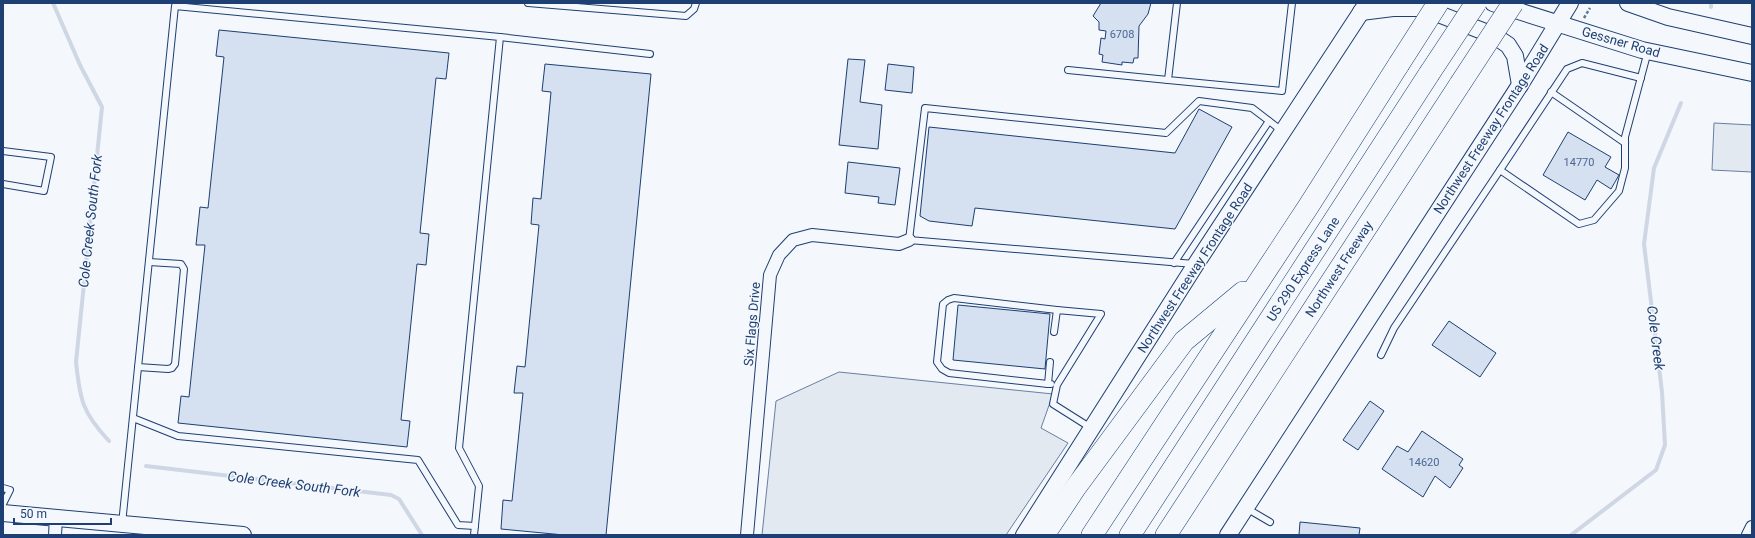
<svg xmlns="http://www.w3.org/2000/svg" width="1755" height="538" font-family="Roboto,sans-serif">
<style>
.green{fill:#e3e9f0;stroke:#687fa3}
.lines{fill:none;stroke-linecap:round;stroke-linejoin:round}
.stream{stroke:#cfd7e4;stroke-width:4}
.building{fill:#d5e0f0;stroke:#1d3f73}
.lane-casing{stroke:#1d3f73;stroke-width:8}
.street-casing{stroke:#1d3f73;stroke-width:14}
.secondary-casing{stroke:#1d3f73;stroke-width:18}
.highway-casing{stroke:#1d3f73;stroke-width:22}
.path{stroke:#5e769c;stroke-width:2.5;stroke-dasharray:3 2;stroke-linecap:butt}
.lane{stroke:#f4f7fb;stroke-width:6}
.street{stroke:#f4f7fb;stroke-width:12}
.secondary{stroke:#f4f7fb;stroke-width:16}
.highway{stroke:#f4f7fb;stroke-width:21}
.highway-bridge-casing{stroke:#1d3f73;stroke-width:22;stroke-linecap:butt}
.highway-bridge{stroke:#f4f7fb;stroke-width:21}
.labels{text-anchor:middle;dominant-baseline:central;stroke-width:3;stroke-linejoin:round;paint-order:stroke}
.number-label{font-size:11px;fill:#4b6792}
.street-label{font-size:13px;fill:#1d3f73;stroke:#f4f7fb}
.water-label{font-size:14px;font-style:italic;fill:#1d3f73;stroke:#f4f7fb}
</style>
<rect width="100%" height="100%" fill="#f4f7fb"/>
<g class="green">
<path d="M1714,123L1752,125V172L1712,170Z"/>
<path d="M839,372L1053,394L1041,428L1068,443L1006,535H762L776,401Z"/>
</g>
<g class="lines">
<g class="stream">
<path d="M53,3L80,65L102,107L76,362C80,400 82,412 109,441"/>
<path d="M1711,7V3"/>
<path d="M146,466L391,495L399,499L422,535"/>
<path d="M1571,535L1656,470L1665,445L1662,392L1644,244L1654,168L1681,103"/>
</g>
</g>
<g class="building">
<path d="M1151,3L1148,14L1139,26L1138,58H1134L1133,63L1122,62V65L1102,62L1103,55L1099,54L1101,38L1105,39L1106,31L1099,30V22L1093,16L1101,3Z"/>
<path d="M219,30L449,53L446,79L436,78L420,233L429,234L426,265L417,264L401,420L410,421L407,447L178,423L181,396L189,397L205,245H196L200,207L208,208L224,57L216,56Z"/>
<path d="M848,59L865,60L860,102L882,105L878,149L839,145Z"/>
<path d="M545,64L651,74L606,535H564L501,529L503,500L512,501L523,393H514L517,366L525,367L539,225L531,224L533,198L541,199L551,92L542,91Z"/>
<path d="M888,64L914,67L912,93L885,90Z"/>
<path d="M1199,109L1232,127L1175,229L975,208L972,226L929,221L920,216L929,127L1175,153Z"/>
<path d="M1568,132L1611,157L1605,167L1619,175L1611,189L1597,180L1585,200L1543,175Z"/>
<path d="M848,162L900,168L895,205L878,203L879,197L845,193Z"/>
<path d="M958,305L1050,314L1045,369L953,360Z"/>
<path d="M1449,321L1496,353L1480,377L1432,345Z"/>
<path d="M1370,401L1384,411L1358,450L1343,440Z"/>
<path d="M1422,431L1463,459L1459,465L1463,468L1450,488L1435,476L1423,497L1382,469L1397,446L1408,452Z"/>
<path d="M1300,522L1360,528L1359,535H1299Z"/>
</g>
<g class="lines">
<g class="lane-casing">
<g id="lane">
<path d="M528,3L686,16L694,9L696,3"/>
<path d="M1177,3L1168,80L1282,91L1292,3"/>
<path d="M500,37L650,54"/>
<path d="M1068,70L1168,80"/>
<path d="M1551,92L1625,143"/>
<path d="M3,151L51,157L44,191L3,184"/>
<path d="M1500,170L1567,69L1582,63L1641,78"/>
<path d="M1174,263L1269,121"/>
<path d="M1194,264L909,240L925,108L1166,133L1199,101L1252,108L1282,131"/>
<path d="M1054,332L1057,310L1101,314L1057,385L1053,404L1091,428"/>
<path d="M1381,355L1394,328L1500,170L1579,224L1594,220L1619,191L1625,168V137L1648,51"/>
<path d="M1050,362L1048,384H1051"/>
<path d="M138,367L168,369L172,368L175,364L184,269L181,264L149,262"/>
<path d="M1048,384L949,373L942,369L937,362L943,304L948,300L954,298L1057,310"/>
<path d="M133,418L178,436L418,460L458,525L475,526"/>
<path d="M3,488L10,490L3,504"/>
<path d="M1246,508L1270,522"/>
<path d="M122,524L175,6L500,37L459,448L479,486L474,535"/>
</g>
</g>
<g class="street-casing">
<g id="street">
<path d="M55,535L56,518"/>
<path d="M747,535L770,275L779,255L793,240L812,235L899,244L909,240"/>
<path d="M1748,535L1752,527"/>
</g>
</g>
<g class="secondary-casing">
<g id="secondary">
<path d="M1493,3L1642,50L1752,73"/>
<path d="M1628,3L1668,17L1752,36"/>
<path d="M1361,12L1393,8H1423L1493,35L1508,45L1515,56L1520,85"/>
<path d="M3,513L243,535"/>
<path d="M1024,535L1196,264L1367,3"/>
<path d="M1228,535L1520,85L1570,3"/>
</g>
</g>
<g class="highway-casing">
<g id="highway">
<path d="M1044,535L1076,487L1184,341L1243,292"/>
<path d="M1092,535L1308,207L1399,64"/>
<path d="M1130,535L1429,74"/>
<path d="M1166,535L1460,84"/>
</g>
</g>
<path class="path" d="M1584,18L1590,8"/>
<use href="#lane" class="lane"/>
<use href="#street" class="street"/>
<use href="#secondary" class="secondary"/>
<use href="#highway" class="highway"/>
<g class="highway-bridge-casing">
<g id="highway-bridge">
<path d="M1399,64L1438,3"/>
<path d="M1429,74L1476,3"/>
<path d="M1460,84L1513,3"/>
</g>
</g>
<use href="#highway-bridge" class="highway-bridge"/>
</g>
<g class="labels">
<g class="number-label">
<text x="1122" y="34">6708</text>
<text x="1579" y="162">14770</text>
<text x="1424" y="462">14620</text>
</g>
<g class="street-label">
<text transform="translate(1621 42) rotate(16)">Gessner Road</text>
<text transform="translate(1491 129) rotate(-57)">Northwest Freeway Frontage Road</text>
<text transform="translate(1195 268) rotate(-57)">Northwest Freeway Frontage Road</text>
<text transform="translate(1303 269) rotate(-57)">US 290 Express Lane</text>
<text transform="translate(1339 269) rotate(-57)">Northwest Freeway</text>
<text transform="translate(752 324) rotate(-85)">Six Flags Drive</text>
</g>
<g class="water-label">
<text transform="translate(90 221) rotate(-84)">Cole Creek South Fork</text>
<text transform="translate(1656 338) rotate(83)">Cole Creek</text>
<text transform="translate(294 484) rotate(7)">Cole Creek South Fork</text>
</g>
</g>
<rect width="1755" height="538" fill="none" stroke="#1d3f73" stroke-width="8"/>
<path d="M14 518v6h97v-6" fill="none" stroke="#1d3f73" stroke-width="2"/>
<text x="20" y="518" font-size="12" fill="#1d3f73" stroke="#f4f7fb" stroke-width="3" paint-order="stroke">50 m</text>
</svg>
